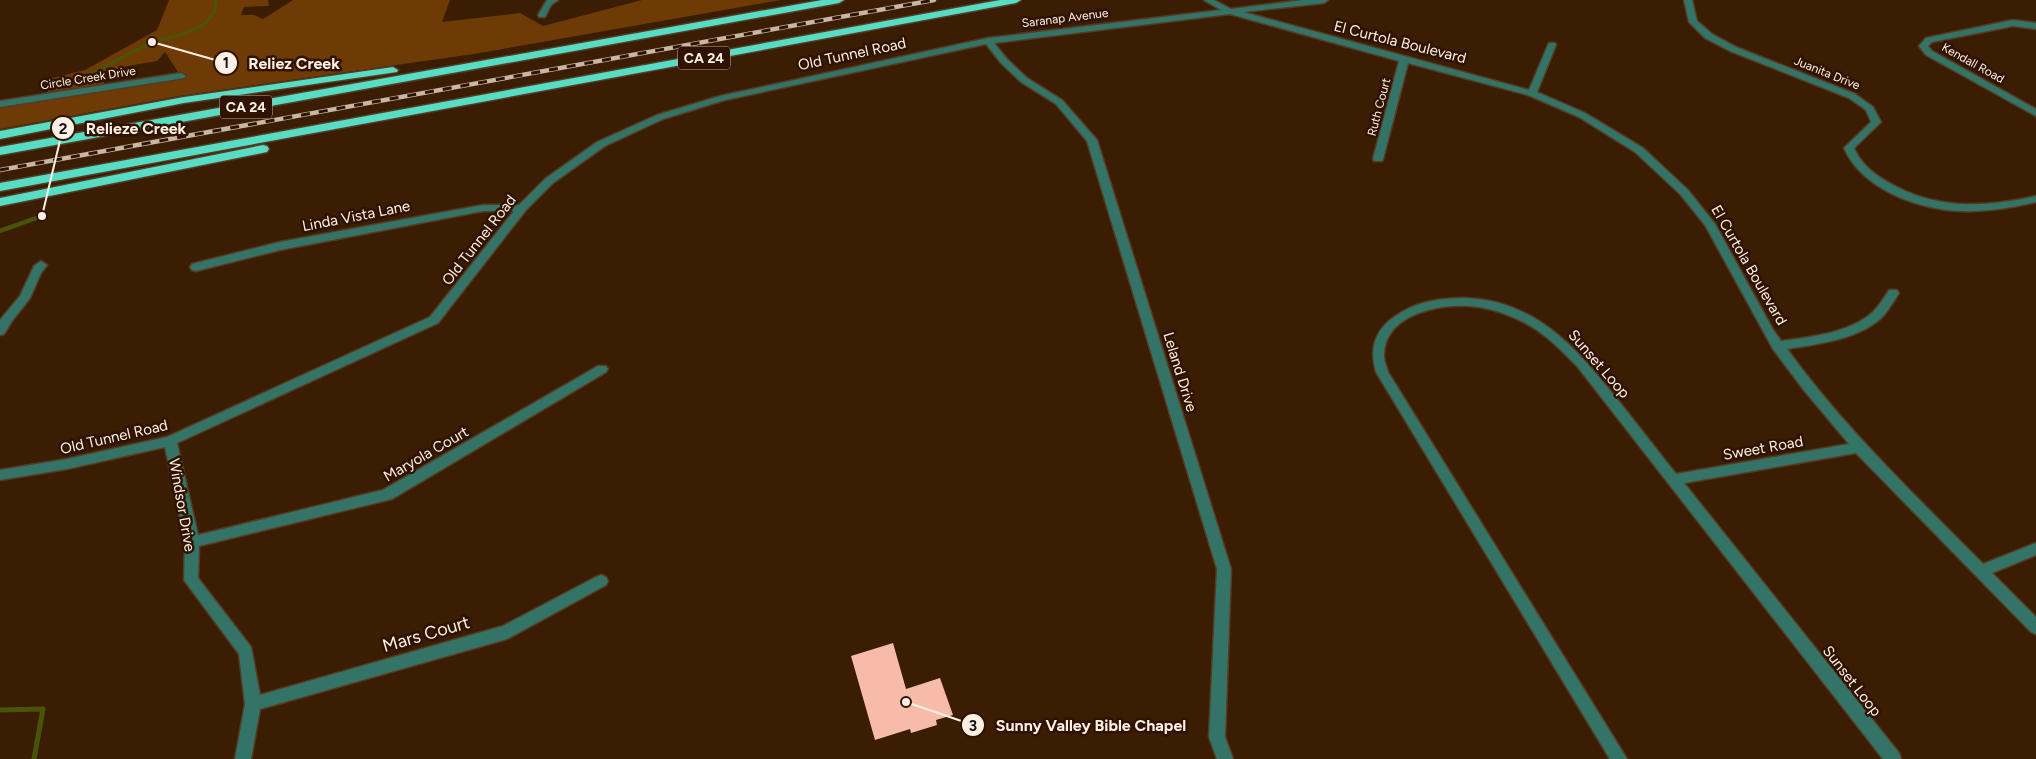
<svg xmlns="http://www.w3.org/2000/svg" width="2036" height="759" font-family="Figtree,sans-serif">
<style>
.green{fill:#6e3a06;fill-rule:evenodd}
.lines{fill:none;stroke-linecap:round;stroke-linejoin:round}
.stream-far2{stroke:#4a5408;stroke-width:3}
.stream-far1{stroke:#4a5408;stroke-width:4.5}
.stream{stroke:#4a5408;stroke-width:5}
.building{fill:#f7bca9}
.minor-casing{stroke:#563b23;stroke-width:3}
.motorway-casing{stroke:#563b23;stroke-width:3}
.minor{fill:#347467;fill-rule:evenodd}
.motorway{fill:#56ddc3;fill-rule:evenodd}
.rail-casing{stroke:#c8b6a6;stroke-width:4.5}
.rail{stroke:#2f1300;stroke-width:3;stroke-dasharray:9;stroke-linecap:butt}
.labels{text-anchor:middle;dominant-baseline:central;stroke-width:5;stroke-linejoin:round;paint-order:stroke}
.far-street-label{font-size:12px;fill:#fff0e5;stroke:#2f1300}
.shield{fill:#2f1300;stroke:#c1aea0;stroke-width:1}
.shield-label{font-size:14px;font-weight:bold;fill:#fff0e5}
.street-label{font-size:15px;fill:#fff0e5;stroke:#2f1300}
.near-street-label{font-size:18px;fill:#fff0e5;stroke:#2f1300}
.leader{fill:none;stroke:#fff0e5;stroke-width:2}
.callout-dot{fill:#fff0e5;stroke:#2f1300;stroke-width:2}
.mark-label{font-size:15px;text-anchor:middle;font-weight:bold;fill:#111}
.callout-label{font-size:16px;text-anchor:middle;font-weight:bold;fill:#fff0e5;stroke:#2f1300;stroke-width:5;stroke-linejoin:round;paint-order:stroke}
</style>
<rect width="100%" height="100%" fill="#3a1d03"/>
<path class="green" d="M169,0H268L269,6L244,7L241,15H254L263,19L293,0H450L442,22L520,13L543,26L642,0H781L474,54L179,96L0,129V104L47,97L49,79L85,70L157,30ZM165,52L180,75L103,88L105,74L122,67L157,61Z"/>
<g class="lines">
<path class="stream-far2" d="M73,83L152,42L183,34L204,25L215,11L216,0"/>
<path class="stream-far1" d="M0,231L42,216"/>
<path class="stream" d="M0,710L43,709L34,759"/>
</g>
<path class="building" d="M893,643L906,689L940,678L953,715L936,720L937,725L911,733L910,729L875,740L851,656Z"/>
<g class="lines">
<g class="minor-casing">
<g id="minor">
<path d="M547,0H558L551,5L545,17H539L538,15Z"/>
<path d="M1204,0H1214L1231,9L1303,0H1328L1324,3L1243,12L1529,90L1548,45L1549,43H1555L1556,45L1537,92L1585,113L1643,148L1688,190L1715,224L1772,328L1781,341C1811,337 1850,333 1873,312C1879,306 1884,298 1889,290H1897L1899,293C1893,302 1888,312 1880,319C1856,340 1817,344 1787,349C1844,428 1915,495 1983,564L2036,543V555L1992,573L2036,617V634L2031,632L1856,453L1684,483L1899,753L1901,759H1883L1577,366C1559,348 1541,329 1517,319C1502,312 1486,307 1469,306C1437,304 1383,315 1384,357C1384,362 1387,367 1388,372L1627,759H1610L1376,372C1368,345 1377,326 1402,312C1420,301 1443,298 1464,298C1536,300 1576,348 1617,399C1637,424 1656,449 1676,474L1849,444L1803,389L1773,349L1705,225L1680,194L1635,152L1579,117L1528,95L1408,63L1383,159L1382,161H1374L1373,159L1399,61L1230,14L994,43L1007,59L1027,78L1062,100L1097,140L1231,569L1225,737L1233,759H1217L1209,737L1217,569L1087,141L1056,104L1021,82L1001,63L986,44L725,100L663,119L605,146L553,183L526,210L438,323L177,443L198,535L383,490L598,366H606L608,369L606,372L392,499L199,546L198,578L251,647L260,695L503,626L596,577L601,575L606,577L608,581L606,585L507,639L260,709L251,759H235L245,704L239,654L184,580L185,542L165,447L67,469L0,480V470L67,459L167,437L430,317L514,211H483L280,250L196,271L192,270L190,267L192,264L280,242L483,205H519L545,179L597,142L657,115L720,96L988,38L1221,10Z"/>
<path d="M1684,0H1692L1697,21L1712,34L1736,47L1855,94L1873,107L1881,122L1854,148C1862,166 1876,176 1893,185C1938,210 1987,207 2036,196V202C2011,208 1985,212 1960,211C1917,209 1862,189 1844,148L1871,122L1866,110L1849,98L1730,51L1705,38L1689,22Z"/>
<path d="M2013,20L2036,23V29L2013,26L1932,42L1928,46L1932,51L2036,109V116L1926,55L1919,46L1926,38Z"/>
<path d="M181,73L186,76L184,78L0,107V101Z"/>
<path d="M41,261L47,265L41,273L30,298L12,321L4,334L0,335V320L20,296L34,266Z"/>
</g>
</g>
<g class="motorway-casing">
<g id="motorway">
<path d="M822,0H844L839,3L0,155V147Z"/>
<path d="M1000,0H1021L1016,3L0,191V183Z"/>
<path d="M393,67L398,70L397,72L184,103L0,139V131L184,97Z"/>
<path d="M263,145L267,146L269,149L267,152L0,206V198Z"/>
</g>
</g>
<use href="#minor" class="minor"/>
<use href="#motorway" class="motorway"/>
<g class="rail-casing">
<path id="rail" d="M0,170L934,0"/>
</g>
<use href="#rail" class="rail"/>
</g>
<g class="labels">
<g class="far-street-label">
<text transform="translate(1065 18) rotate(-7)">Saranap Avenue</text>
<text transform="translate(1973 63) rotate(29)">Kendall Road</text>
<text transform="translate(1827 73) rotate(22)">Juanita Drive</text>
<text transform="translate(88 78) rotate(-9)">Circle Creek Drive</text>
<text transform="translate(1379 107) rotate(-75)">Ruth Court</text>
</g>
<g class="shield">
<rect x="678" y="46.5" width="52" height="23" rx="4"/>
<rect x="220" y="95.5" width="52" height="23" rx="4"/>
</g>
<g class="shield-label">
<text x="704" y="58">CA 24</text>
<text x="246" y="107">CA 24</text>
</g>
<g class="street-label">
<text transform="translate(1400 42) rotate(14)">El Curtola Boulevard</text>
<text transform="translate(852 54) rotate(-12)">Old Tunnel Road</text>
<text transform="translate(356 216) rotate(-11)">Linda Vista Lane</text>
<text transform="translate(479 240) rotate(-52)">Old Tunnel Road</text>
<text transform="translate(1749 265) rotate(60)">El Curtola Boulevard</text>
<text transform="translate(1599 364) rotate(49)">Sunset Loop</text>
<text transform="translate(1180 372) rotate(73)">Leland Drive</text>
<text transform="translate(114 437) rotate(-13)">Old Tunnel Road</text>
<text transform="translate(1763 448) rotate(-10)">Sweet Road</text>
<text transform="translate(426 454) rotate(-30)">Maryola Court</text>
<text transform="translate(182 505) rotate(80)">Windsor Drive</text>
<text transform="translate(1852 681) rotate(52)">Sunset Loop</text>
</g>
<g class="near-street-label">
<text transform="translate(426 634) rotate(-16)">Mars Court</text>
</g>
</g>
<path class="leader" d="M152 42L226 63M42 216L63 128M906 702L973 725"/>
<g class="callout-dot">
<circle cx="152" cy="42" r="5"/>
<circle cx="42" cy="216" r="5"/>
<circle cx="906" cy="702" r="5"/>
<circle cx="226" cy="63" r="12"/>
<circle cx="63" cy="128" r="12"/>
<circle cx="973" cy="725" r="12"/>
</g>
<g class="mark-label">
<text x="226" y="68">1</text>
<text x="63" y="134">2</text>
<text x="973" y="731">3</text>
</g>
<g class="callout-label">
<text x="294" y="69">Reliez Creek</text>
<text x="136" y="134">Relieze Creek</text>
<text x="1091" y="731">Sunny Valley Bible Chapel</text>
</g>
</svg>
